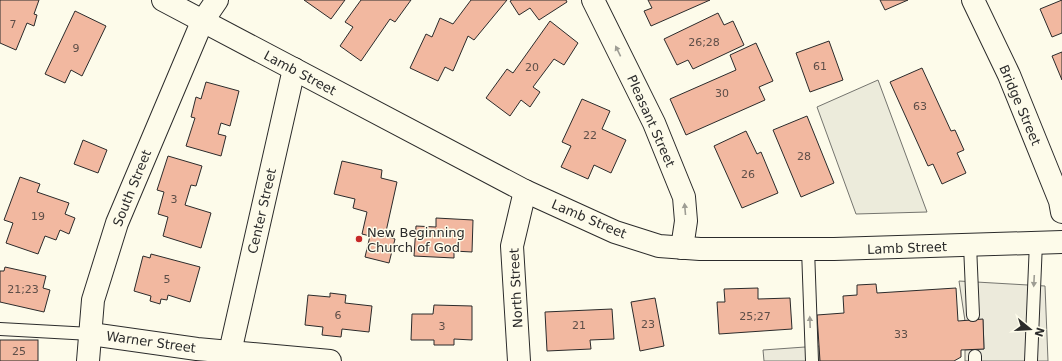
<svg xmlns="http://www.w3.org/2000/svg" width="1062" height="361" font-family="'DejaVu Sans',sans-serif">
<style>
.green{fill:#ecebdb;stroke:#74746e}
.parking{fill:#eceadb;stroke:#74746e}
.building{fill:#f2b8a0;stroke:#2b2b2b}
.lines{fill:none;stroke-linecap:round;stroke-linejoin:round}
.service-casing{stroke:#2b2b2b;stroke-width:14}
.minor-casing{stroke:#2b2b2b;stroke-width:24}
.tertiary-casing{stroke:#2b2b2b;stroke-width:24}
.secondary-casing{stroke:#2b2b2b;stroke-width:24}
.service{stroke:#fdfbea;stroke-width:12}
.minor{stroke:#fdfbea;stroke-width:22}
.tertiary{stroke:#fdfbea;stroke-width:22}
.secondary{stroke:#fdfbea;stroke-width:22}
.oneway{fill:#9e9d94}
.poi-dot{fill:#c62828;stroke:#fdfbea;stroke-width:1.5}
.labels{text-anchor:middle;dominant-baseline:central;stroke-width:3;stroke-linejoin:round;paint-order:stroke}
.number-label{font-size:11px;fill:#5d4e48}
.street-label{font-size:13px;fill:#2b2b2b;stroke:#fdfbea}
.poi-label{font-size:13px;fill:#2b2b2b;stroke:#fdfbea;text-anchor:start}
</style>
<rect width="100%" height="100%" fill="#fdfbea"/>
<path class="green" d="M878,80L927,212L856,214L817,107Z"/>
<g class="parking">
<path d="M959,281L1045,286L1048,361H965V350L984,349L983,320L965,321Z"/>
<path d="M819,346L820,361H764L763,350Z"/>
</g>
<g class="building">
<path d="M0,0H39L34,14L37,15L34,26L27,23L16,50L0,43Z"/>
<path d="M304,0H345L331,19Z"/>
<path d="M361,0H411L395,22L390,19L361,61L340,46L353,27L345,22Z"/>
<path d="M471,0H507L474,40L468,36L453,71L445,67L438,81L410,68L426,34L432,37L440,18L453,24Z"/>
<path d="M512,0H566L567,2L539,20L530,8L519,15L510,1Z"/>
<path d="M648,0H710L651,26L644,11L652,8Z"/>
<path d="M880,0H908L885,10Z"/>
<path d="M1062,0V33L1052,37L1040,9Z"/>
<path d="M75,11L106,26L82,76L71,70L65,83L45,74Z"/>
<path d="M718,13L724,25L733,21L744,45L693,69L688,60L677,65L664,39Z"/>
<path d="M550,21L578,43L564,65L554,59L533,87L540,92L530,107L521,100L510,116L486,98L507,69L513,73Z"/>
<path d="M829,41L843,80L810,92L796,53Z"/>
<path d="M756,43L773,81L759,87L765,100L686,135L670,99L736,70L730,55Z"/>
<path d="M1062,52V80L1052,56Z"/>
<path d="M922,68L951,131L955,130L964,150L957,153L966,173L942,184L933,164L928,166L890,82Z"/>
<path d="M206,82L239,91L230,126L221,123L218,134L226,136L221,156L186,146L195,118L191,117L196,97L201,99Z"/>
<path d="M582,99L610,111L602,129L626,140L611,173L594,165L588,179L561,167L571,146L562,142Z"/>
<path d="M807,116L834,183L801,197L773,130Z"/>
<path d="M746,131L757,154L761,152L778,193L742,208L714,146Z"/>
<path d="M83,140L107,150L98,173L74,164Z"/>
<path d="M168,156L202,166L196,186L191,185L185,205L211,213L201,248L163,236L168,217L158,214L164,192L157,190Z"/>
<path d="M342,161L382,170L381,178L397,182L385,236L395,239L389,263L365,257L370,236L362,234L367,212L353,208L355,199L334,194Z"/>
<path d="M20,177L40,184L37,192L69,203L65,214L75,218L69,234L60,230L56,240L45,236L38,254L6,243L13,223L4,220Z"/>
<path d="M436,218L473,220L472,252L454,251V258L414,256L416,226L436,227Z"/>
<path d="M151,254L200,267L190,302L168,295L167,300L161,299L160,304L150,301L151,296L134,291L143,256L150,258Z"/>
<path d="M5,267L46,276L43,288L50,290L44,312L0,302V271H4Z"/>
<path d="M876,284L877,293L956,288L958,321L983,319L984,349L961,350V357L954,361H820L817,315L844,313L843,296L857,295V285Z"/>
<path d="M758,288V299L790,298L792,329L719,334L717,302H725L724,289Z"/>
<path d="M330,293L346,295L345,303L372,306L369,332L342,329L341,337L322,335L323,327L305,325L308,295L330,297Z"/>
<path d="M655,298L664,346L640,351L631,302Z"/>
<path d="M434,305L472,306V340L454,339V345H434V340H411L412,314H433Z"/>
<path d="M612,309L614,339L590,340L591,349L547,351L545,312Z"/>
<rect x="0" y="340" width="38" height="21"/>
</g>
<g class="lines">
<g class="service-casing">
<g id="service">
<path d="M970,245L973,315"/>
<path d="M808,249L812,361"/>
<path d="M0,329L91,334"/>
<path d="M975,356V361"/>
<path d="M1031,361L1036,242"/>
</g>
</g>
<g class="minor-casing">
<g id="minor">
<path d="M593,0L654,123L684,197L686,221L682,248"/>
<path d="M91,334L197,349L330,361"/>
<path d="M230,352L294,69"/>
<path d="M88,361L93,300L117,223L202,22L217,0"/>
<path d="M519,361L512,246L525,191"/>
</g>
</g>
<g class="tertiary-casing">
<path id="tertiary" d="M163,0L525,191L615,232L659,246L700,249H834L1062,242"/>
</g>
<g class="secondary-casing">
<path id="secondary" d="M973,0L1009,75L1060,201L1062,212"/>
</g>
<use href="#service" class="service"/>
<use href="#minor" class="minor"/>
<use href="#tertiary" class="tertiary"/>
<use href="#secondary" class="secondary"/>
</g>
<defs><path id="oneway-solid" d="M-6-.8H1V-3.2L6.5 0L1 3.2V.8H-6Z"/></defs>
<g class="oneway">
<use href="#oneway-solid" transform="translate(618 51) rotate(-116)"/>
<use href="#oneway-solid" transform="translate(685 209) rotate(-95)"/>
<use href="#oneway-solid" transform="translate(1034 281) rotate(93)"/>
<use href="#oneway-solid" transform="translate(810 322) rotate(-92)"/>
</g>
<circle class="poi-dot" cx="359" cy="239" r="4"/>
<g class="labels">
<g class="number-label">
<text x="13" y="24">7</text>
<text x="704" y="42">26;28</text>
<text x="76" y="48">9</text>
<text x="820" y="66">61</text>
<text x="532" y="67">20</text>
<text x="722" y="93">30</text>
<text x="920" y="106">63</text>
<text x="590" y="135">22</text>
<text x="804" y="156">28</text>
<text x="748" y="174">26</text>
<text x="174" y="199">3</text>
<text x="38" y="216">19</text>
<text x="167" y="279">5</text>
<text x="23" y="289">21;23</text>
<text x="338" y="315">6</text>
<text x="755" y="316">25;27</text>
<text x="648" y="324">23</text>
<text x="579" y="325">21</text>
<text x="442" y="326">3</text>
<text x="901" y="334">33</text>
<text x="19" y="351">25</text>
</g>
<g class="street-label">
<text transform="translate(300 73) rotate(28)">Lamb Street</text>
<text transform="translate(1020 105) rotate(67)">Bridge Street</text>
<text transform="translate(651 121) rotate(66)">Pleasant Street</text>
<text transform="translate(132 188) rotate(-68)">South Street</text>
<text transform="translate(262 211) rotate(-77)">Center Street</text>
<text transform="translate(589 219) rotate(23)">Lamb Street</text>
<text transform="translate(907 248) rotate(-2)">Lamb Street</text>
<text transform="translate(516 288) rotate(-93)">North Street</text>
<text transform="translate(151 342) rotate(8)">Warner Street</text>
</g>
<g class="poi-label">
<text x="367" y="232">New Beginning<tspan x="367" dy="15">Church of God</tspan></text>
</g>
</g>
<g transform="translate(1030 329) rotate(108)" stroke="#fdfbea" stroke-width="3" paint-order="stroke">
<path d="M0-3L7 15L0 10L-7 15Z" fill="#2b2b2b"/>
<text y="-6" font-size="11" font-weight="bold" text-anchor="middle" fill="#2b2b2b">N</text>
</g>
</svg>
